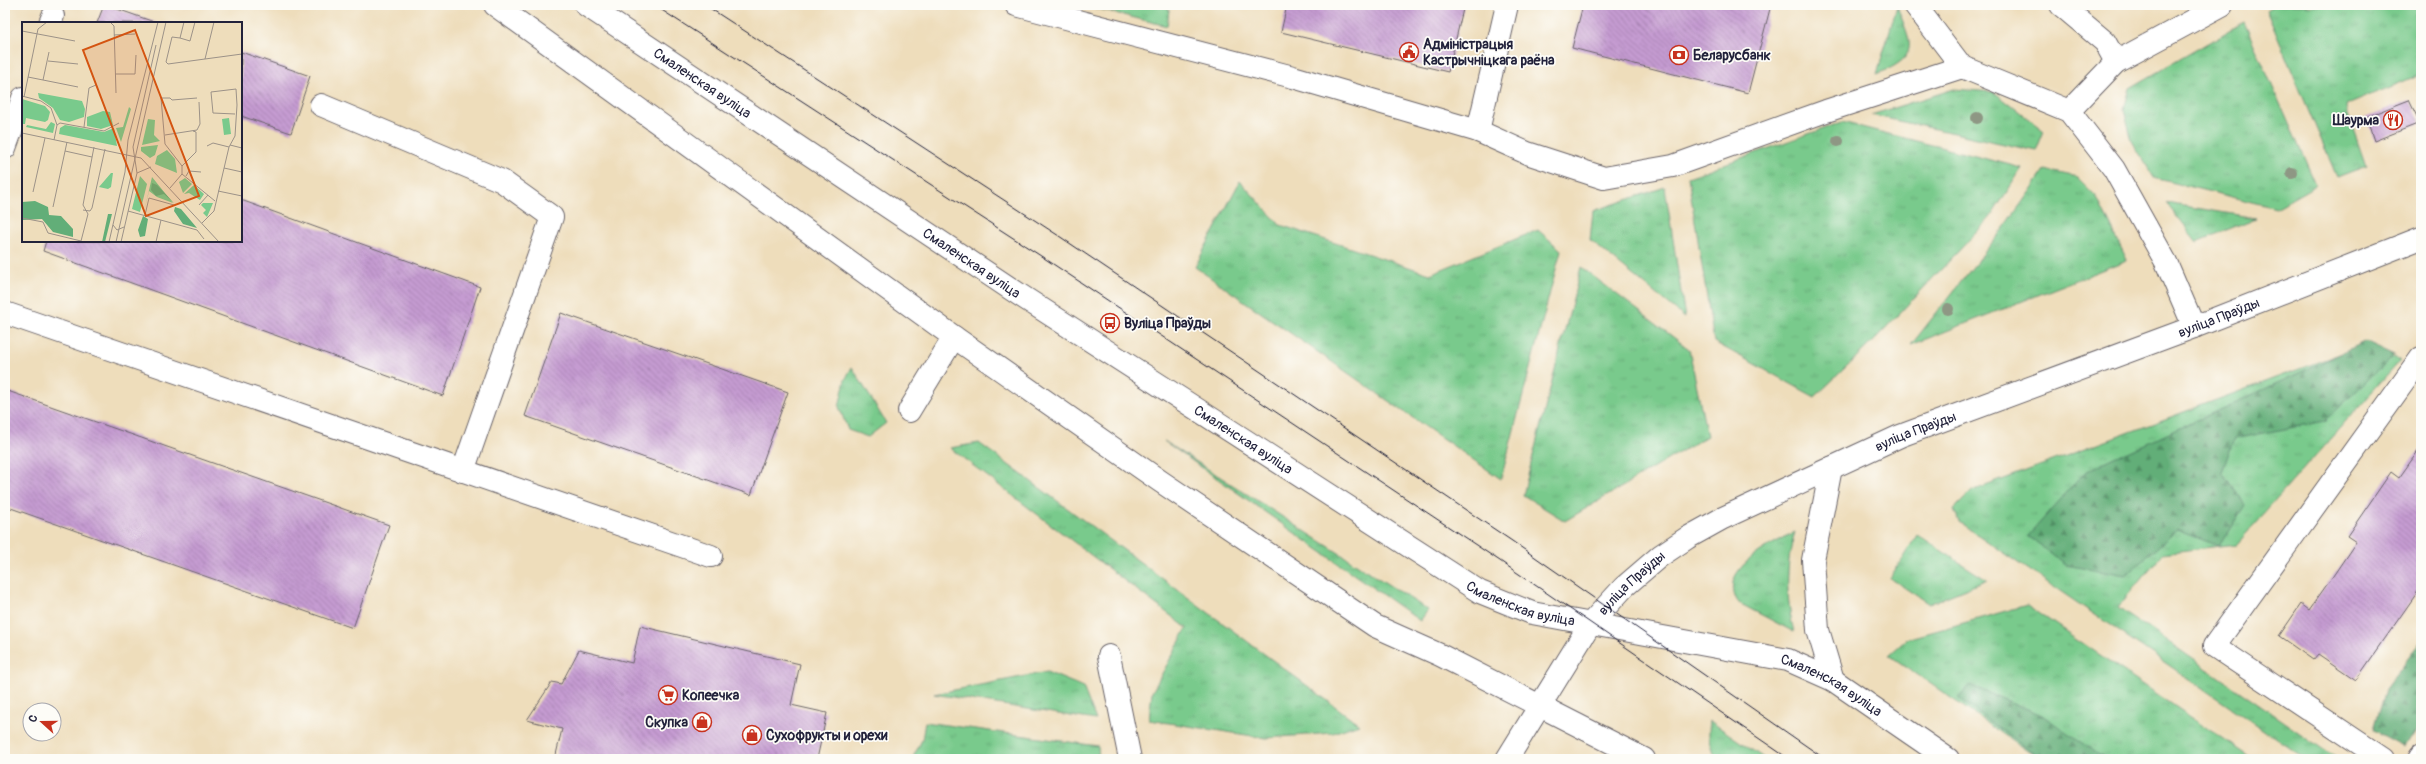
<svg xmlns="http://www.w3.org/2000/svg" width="2426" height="764" font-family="Pangolin,sans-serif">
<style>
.grass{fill:url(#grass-tufts);stroke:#4e7664}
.forest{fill:url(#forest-firs);stroke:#42685a}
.building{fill:url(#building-back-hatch)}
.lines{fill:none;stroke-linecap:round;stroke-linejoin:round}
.minor-casing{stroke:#696368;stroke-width:24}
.major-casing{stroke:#696368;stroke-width:24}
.minor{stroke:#fff;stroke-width:22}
.major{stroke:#fff;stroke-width:22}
.tram{stroke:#22223b;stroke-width:1}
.tree{fill:#8e9784}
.labels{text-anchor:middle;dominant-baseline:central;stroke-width:3.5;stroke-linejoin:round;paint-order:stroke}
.poi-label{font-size:14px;font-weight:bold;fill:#22223b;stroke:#fdfcf7;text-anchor:start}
.street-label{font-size:14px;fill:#22223b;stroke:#fdfcf7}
.inset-road{fill:none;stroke:#9c9288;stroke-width:1}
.view{fill:#d45411;fill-opacity:0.15;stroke:#d45411;stroke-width:2}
.inset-edge{fill:none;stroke:#22223b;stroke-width:2}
</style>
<defs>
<pattern id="grass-tufts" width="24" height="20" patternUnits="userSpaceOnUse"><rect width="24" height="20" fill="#79ca8c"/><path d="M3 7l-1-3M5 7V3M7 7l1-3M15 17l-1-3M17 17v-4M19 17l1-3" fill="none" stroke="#68ad7a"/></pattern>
<pattern id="forest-firs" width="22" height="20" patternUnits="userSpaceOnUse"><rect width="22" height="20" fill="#62ae78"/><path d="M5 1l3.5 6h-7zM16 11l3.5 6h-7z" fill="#508d64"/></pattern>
<pattern id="building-back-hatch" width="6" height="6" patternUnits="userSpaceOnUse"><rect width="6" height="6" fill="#c59bd1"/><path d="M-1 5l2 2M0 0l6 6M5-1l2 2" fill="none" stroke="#a07eab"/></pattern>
</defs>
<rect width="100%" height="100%" fill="#fdfcf7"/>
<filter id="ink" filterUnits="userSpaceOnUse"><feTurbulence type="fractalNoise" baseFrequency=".025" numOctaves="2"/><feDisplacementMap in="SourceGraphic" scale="8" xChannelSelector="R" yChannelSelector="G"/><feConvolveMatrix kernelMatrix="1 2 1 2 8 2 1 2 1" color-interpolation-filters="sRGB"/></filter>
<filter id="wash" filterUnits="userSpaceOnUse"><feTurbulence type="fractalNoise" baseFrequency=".012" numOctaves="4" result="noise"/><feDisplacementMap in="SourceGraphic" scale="16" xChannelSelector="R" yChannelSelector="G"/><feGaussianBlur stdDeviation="0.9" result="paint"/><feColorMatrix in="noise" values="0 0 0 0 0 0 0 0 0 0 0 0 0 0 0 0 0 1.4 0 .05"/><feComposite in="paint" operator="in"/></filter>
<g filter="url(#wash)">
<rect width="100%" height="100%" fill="#edb"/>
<g class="grass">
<path d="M1083,5H1165L1169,10L1167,26Z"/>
<path d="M2274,5H2421V74L2345,106L2366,166L2337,177L2266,10Z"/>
<path d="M1897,6C1911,44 1922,56 1877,74Z"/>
<path d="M2244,22L2316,185L2276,208L2154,178L2132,141L2124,109L2130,88Z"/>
<path d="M1954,89L1994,92L2044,131L2036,151L1871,115Z"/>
<path d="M1842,122L2022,168L1990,218L1876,338L1815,397L1714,342L1688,177Z"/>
<path d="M2045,170L2077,177L2096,196L2127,260L1911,345L2006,225Z"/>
<path d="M1240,181L1280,225L1430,274L1538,230L1561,250L1501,479L1195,267Z"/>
<path d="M1665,187L1685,318L1590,240L1593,211Z"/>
<path d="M2166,203L2256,218L2197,242Z"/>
<path d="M1581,267L1689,349L1707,436L1565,521L1523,495Z"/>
<path d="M2361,346L2400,360L2237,544L2163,553L2118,607L2337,759H2306L1959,522L1954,509L1972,491Z"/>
<path d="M852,367L886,423L868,437L848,430L839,407L845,380Z"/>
<path d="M1164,441L1428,610L1420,621Z"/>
<path d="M979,443L1359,724L1333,733L1266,738L1149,720L1152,692L1187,628L950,448Z"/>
<path d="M1795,532C1785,565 1786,598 1794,632L1737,602C1716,570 1772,544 1795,532Z"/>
<path d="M1917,535L1987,580L1929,604L1890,578Z"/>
<path d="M2027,605L2252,759H2039L1889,655L1907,639Z"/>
<path d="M1047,672L1083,687L1096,720L934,694Z"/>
<path d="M1710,721L1765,759H1718C1708,747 1708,736 1710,721Z"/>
<path d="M925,722L1098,746L1099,759H912L922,740Z"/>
</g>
<g class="forest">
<path d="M2366,342L2394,355L2325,421L2234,439L2222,472L2245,505L2219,546L2177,530L2125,576L2067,565L2028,536L2085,472Z"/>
<path d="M2421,641V727L2403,746L2373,730L2385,689Z"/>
<path d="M1969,685L2042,715L2105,759H2041L1958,698Z"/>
</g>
<g id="blocks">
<g class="building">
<path d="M104,5H106L157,23H97Z"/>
<path d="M1287,5H1464L1448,72L1281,32Z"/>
<path d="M1583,5H1771L1748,93L1572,48Z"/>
<path d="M241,52L310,76L291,133L241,116Z"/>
<path d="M2409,100L2420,123L2374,141L2366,117Z"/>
<path d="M241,200L480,287L443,396L43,251L46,241H241Z"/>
<path d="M561,313L788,392L751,495L525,416Z"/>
<path d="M5,390L389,525L353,628L5,506Z"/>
<path d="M2421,447V587L2356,680L2318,654L2313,660L2279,636L2301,604L2309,610L2333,576L2356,542L2347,536L2391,472L2399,478Z"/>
<path d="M640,626L800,664L791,705L827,713L817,759H555L562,729L527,720L552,682L561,684L579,650L632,663Z"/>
</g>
</g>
</g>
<g filter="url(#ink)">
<use href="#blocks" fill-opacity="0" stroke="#696368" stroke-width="1"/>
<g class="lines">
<g class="minor-casing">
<g id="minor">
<path d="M1016,5L1293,77L1478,131L1527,153L1604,178L1673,166L1826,111L1962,67L2069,111L2114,169L2166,262L2194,327"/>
<path d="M1915,5L1962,67"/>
<path d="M2061,5L2105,42L2116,62"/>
<path d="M50,23L53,16"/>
<path d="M321,105L502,181L552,217L463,471"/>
<path d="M2069,111L2116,62L2222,5"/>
<path d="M1478,131L1507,5"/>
<path d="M5,148L23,98"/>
<path d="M5,313L711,556"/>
<path d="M909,411L954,337"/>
<path d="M1109,656L1130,759"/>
<path d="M2383,759L2214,646L2421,358"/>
<path d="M2419,759L2421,756"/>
</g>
</g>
<g class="major-casing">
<g id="major">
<path d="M495,5L954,337L1160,481L1375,626L1440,655L1644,759"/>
<path id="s1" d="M586,5L1020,295L1480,592L1532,613L1788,660L1833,680L1948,759"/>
<path d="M1831,468L1813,560L1818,630L1833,680"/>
<path id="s2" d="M1507,759L1591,623L1624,587L1660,556L1687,538L1723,518L1900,436L2194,327L2421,238"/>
</g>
</g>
<use href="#minor" class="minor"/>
<use href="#major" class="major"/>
<g class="tram">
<path d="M654,5L1044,258L1500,561L1789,759"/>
<path d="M705,5L1059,236L1512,541L1825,759"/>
</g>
</g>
<g class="tree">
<circle cx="1977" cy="118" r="6"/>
<circle cx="1838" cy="141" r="6"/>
<circle cx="2292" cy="173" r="6"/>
<circle cx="1948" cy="309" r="6"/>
</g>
</g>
<defs>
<g id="civic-ring" transform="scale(1)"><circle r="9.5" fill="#fdfcf7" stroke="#c8321e" stroke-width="1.5"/><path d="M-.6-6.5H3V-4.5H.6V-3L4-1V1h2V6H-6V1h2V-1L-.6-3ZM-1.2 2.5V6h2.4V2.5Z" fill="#c8321e"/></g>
<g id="bank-ring" transform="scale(1)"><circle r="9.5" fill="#fdfcf7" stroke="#c8321e" stroke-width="1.5"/><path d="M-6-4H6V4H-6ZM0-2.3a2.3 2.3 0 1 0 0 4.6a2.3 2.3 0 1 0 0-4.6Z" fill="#c8321e"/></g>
<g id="restaurant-ring" transform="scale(1)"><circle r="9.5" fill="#fdfcf7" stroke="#c8321e" stroke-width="1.5"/><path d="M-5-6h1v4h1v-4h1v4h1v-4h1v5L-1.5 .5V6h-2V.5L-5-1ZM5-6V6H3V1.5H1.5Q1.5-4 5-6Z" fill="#c8321e"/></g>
<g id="bus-ring" transform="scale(1)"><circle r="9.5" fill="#fdfcf7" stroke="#c8321e" stroke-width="1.5"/><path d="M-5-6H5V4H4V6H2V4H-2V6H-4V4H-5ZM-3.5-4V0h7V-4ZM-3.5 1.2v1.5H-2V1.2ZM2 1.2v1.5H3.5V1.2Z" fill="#c8321e"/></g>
<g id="supermarket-ring" transform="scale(1)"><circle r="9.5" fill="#fdfcf7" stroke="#c8321e" stroke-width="1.5"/><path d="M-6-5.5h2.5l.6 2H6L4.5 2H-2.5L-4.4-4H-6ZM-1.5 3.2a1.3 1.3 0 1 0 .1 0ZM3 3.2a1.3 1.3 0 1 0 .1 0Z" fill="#c8321e"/></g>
<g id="shop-ring" transform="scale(1)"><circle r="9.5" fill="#fdfcf7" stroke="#c8321e" stroke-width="1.5"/><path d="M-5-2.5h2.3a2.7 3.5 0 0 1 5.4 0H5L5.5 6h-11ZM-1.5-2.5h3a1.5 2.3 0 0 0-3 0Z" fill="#c8321e"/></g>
</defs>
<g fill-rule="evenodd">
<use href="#civic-ring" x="1409" y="52"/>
<use href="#bank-ring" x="1679" y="55"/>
<use href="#restaurant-ring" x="2393" y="120"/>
<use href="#bus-ring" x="1110" y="323"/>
<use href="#supermarket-ring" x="668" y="695"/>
<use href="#shop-ring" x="702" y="722"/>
<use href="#shop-ring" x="752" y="735"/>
</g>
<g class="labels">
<g class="poi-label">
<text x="1423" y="44">Адміністрацыя<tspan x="1423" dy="16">Кастрычніцкага раёна</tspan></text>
<text x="1693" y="55">Беларусбанк</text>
<text x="2379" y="120" text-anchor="end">Шаурма</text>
<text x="1124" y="323">Вуліца Праўды</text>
<text x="682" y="695">Копеечка</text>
<text x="688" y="722" text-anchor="end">Скупка</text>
<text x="766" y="735">Сухофрукты и орехи</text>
</g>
<g class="street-label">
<text stroke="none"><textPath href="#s1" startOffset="140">Смаленская вуліца</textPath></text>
<text stroke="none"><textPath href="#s1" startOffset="464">Смаленская вуліца</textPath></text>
<text stroke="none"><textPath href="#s2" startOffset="865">вуліца Праўды</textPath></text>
<text stroke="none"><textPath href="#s2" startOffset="541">вуліца Праўды</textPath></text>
<text stroke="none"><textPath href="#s1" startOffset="788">Смаленская вуліца</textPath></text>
<text stroke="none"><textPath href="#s2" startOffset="217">вуліца Праўды</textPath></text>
<text stroke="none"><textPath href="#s1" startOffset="1112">Смаленская вуліца</textPath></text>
<text stroke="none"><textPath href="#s1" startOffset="1436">Смаленская вуліца</textPath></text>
</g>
</g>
<g transform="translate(22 22)">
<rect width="220" height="220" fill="#edb"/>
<path d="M16,71L60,79L63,87L62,95L47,100L38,98L31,86L17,76ZM0,77L23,84L28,90L26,98L23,100L4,96L3,102H0ZM107,85L109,87L99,120L94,106L101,105ZM81,89L88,90L91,103L79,107L65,104V95ZM126,97L133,98L132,113L138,119L120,123ZM29,100L33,102L31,111L4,105L5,103L24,107ZM43,103L82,110L92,106L95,124L37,112L38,106ZM136,123L133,133L128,136L119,129V125ZM145,128L153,137L155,151L133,142L135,134ZM89,151H91L89,165L86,167L77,165ZM118,154L125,162L118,190L110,187ZM130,155L151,181L135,175L127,169L122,190ZM163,156L170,162L161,171L157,160ZM172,163L182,172L178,178L167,171L162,172ZM181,181H191L185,195L181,191L184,188L179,183Z" fill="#79ca8c"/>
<path d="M130,161L135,163L152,181L142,172L134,174L129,168ZM13,179L26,185L27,193L39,194L51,207V215L31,210L20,197L0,198V180ZM153,185L159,187L175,206L161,202L152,189ZM86,192H90L83,220H80ZM121,194L126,197L123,214L118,215L116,208Z" fill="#62ae78"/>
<path d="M207,96L209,112L202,113L200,97Z" fill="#79ca8c"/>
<path class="inset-road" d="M88,0L92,4L94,71M162,0L158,16L168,19L173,0M0,9L53,19M92,13L113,12M158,16L150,15L144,40L146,42L220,32M183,37L192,0M26,39L56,42M93,52H113L114,33M6,55L56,65M21,58L27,30M0,74L19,79L29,86L35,103L32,118M2,75L16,7L25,0M35,103L38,101L82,109L97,101M62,105L67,66L74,63M0,111L119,136L197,220M143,113L175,108L178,102L177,80M208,123L220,126M185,124L191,121L207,125M43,129L70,135M160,144L174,130V110L171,109M202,146L220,150M115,151L129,145M160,152L193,179M164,154L167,149L179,150M148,166L160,152V144L143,122L139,76H148L150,78L175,76M196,169L220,174M11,170L23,116M177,183L186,173M31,185L45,120M61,188L68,189L70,186L83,127M106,189L175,208L182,217M123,193L127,176L152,183M0,196L21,200L26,211L59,219L66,192L61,183L72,125M180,201L192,189L207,125L213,114L215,83L214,67L189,70L191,91L213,92M91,203L95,208L102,205M87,220L103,150L106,118L136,0M94,220L144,0M99,220L115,151L111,125L134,23M134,220L139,198"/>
<path class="view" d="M113,8L177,174L124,194L61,28Z"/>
<rect width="220" height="220" class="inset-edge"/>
</g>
<rect width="2426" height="764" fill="none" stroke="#fdfcf7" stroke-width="20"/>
<g transform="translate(42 722) rotate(291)"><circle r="19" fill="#fdfcf7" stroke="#a5a5ac"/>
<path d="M0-3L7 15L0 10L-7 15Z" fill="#c8321e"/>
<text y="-6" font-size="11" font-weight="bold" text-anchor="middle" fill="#22223b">С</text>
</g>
</svg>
